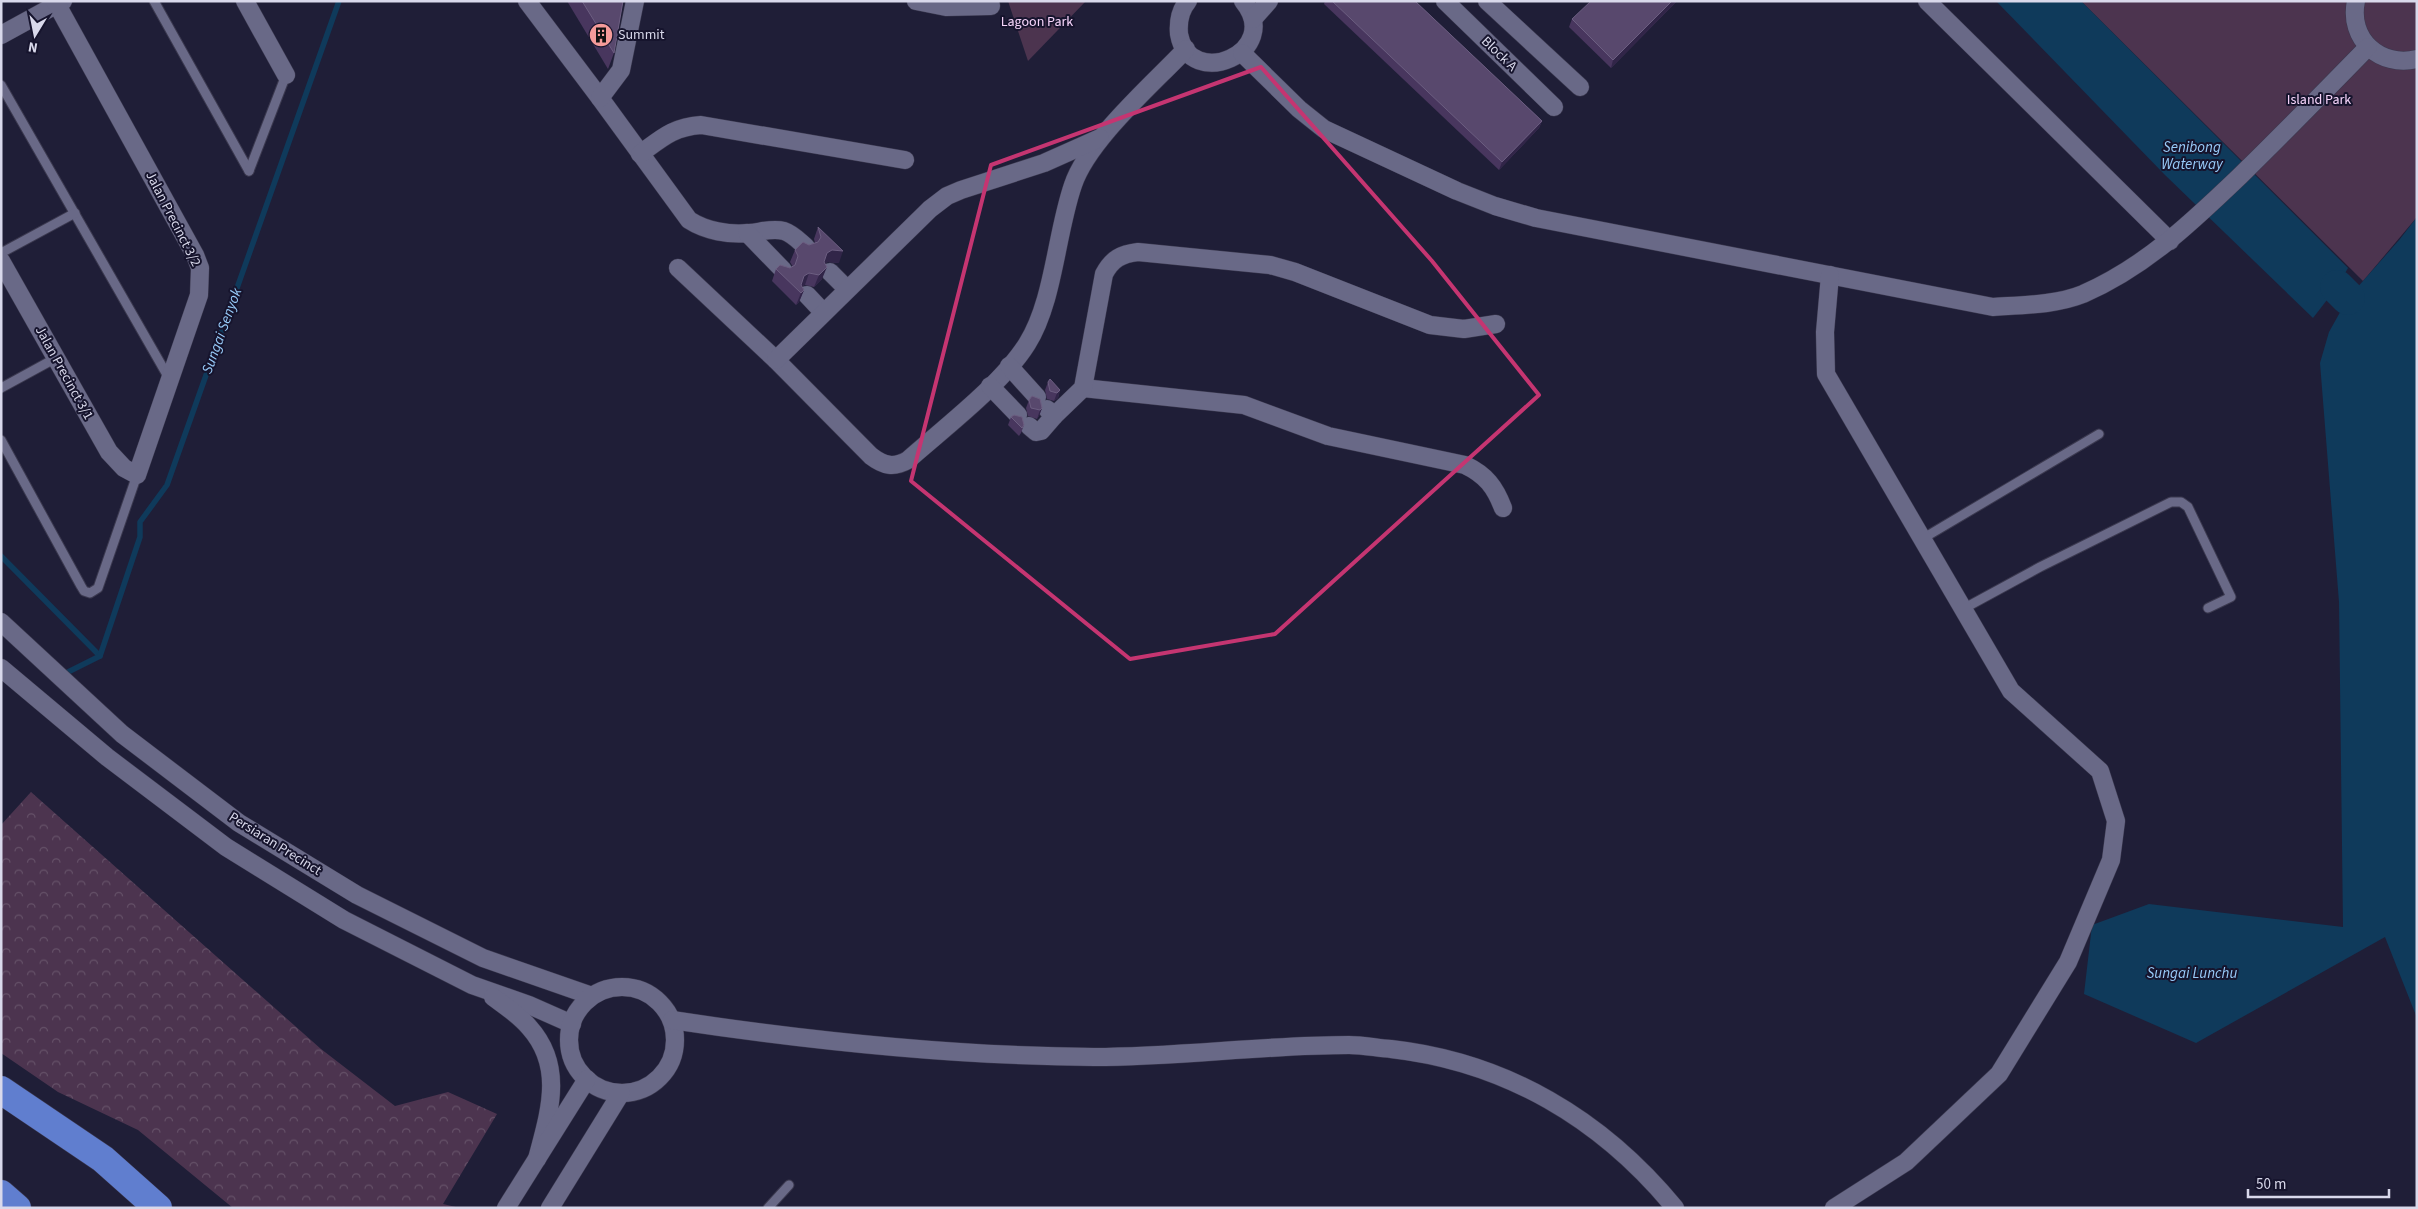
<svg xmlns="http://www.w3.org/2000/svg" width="2418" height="1209" font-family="'Source Sans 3',sans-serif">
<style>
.forest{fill:url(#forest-crowns)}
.park{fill:#4c344f}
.water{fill:#0f3a5b}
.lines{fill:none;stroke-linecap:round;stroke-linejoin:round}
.stream{stroke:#0f3a5b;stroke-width:5.5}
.river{stroke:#0f3a5b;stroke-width:34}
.service-casing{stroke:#3b394f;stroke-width:11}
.minor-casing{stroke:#3b394f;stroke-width:19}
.trunk-casing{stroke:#3b394f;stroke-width:29}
.service{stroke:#696987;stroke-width:9}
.minor{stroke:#696987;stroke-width:18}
.trunk{stroke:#607ecf;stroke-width:28}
.wall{fill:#48365e}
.shaded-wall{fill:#312548}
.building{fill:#58486d;stroke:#6c5e81}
.marked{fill:none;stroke:#c53571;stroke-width:4;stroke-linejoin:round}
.labels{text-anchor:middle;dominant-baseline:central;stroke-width:4;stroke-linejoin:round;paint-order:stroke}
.park-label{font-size:14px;fill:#f7d5fb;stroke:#16142d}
.poi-label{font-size:14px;fill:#d9d9eb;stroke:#16142d;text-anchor:start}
.street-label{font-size:14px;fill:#d9d9eb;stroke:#16142d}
.water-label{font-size:15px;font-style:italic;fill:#98cbf9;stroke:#16142d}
</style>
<defs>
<pattern id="forest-crowns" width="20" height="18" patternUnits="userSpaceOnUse" patternTransform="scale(1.25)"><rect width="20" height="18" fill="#4c344f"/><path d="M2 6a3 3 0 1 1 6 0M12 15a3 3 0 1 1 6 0" fill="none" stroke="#655168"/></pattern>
</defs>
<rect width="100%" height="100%" fill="#1f1e37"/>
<path class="forest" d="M31,792L321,1049L395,1106L448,1092L497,1114L443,1204L460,1208H233L138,1130L58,1092L1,1053V825Z"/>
<g class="park">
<path d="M1008,1H1086L1028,61Z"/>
<path d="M2081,1H2417V217L2363,281Z"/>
</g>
<g class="water">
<path d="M1996,1H2081L2348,268L2337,287L2313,318L2165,175Z"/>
<path d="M2417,217V1018L2385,937L2196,1043L2084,994L2092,925L2149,904L2343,927L2339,602L2320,363L2329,332L2348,298L2400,239Z"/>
</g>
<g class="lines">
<g class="stream">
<path d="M1,556L100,656"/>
<path d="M68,672L100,656L140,537V522L167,485L339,1"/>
</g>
<path class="river" d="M2337,287L2348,298"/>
<g class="service-casing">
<g id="service">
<path d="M154,1L249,171"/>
<path d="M1,85L170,380"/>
<path d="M249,171L286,75"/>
<path d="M1,253L75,213"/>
<path d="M1,388L56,358"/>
<path d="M1,440L81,586L84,591L90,593L98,588L137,475"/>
<path d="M1922,539L2099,434"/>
<path d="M1963,609L2040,567L2171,502H2181L2188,507L2231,597L2208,608"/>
<path d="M768,1208L789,1185"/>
</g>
</g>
<g class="minor-casing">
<g id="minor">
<path d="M245,1L286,75"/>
<path d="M527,1L600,98L689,220C706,231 729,235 749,233C761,232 772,228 784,231C793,234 799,241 806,247"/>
<path d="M916,1L946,7L991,6"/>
<path d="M1188,1C1180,10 1178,22 1179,34C1189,92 1285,52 1243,1"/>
<path d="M1445,1L1554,107"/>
<path d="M1487,1L1580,87"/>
<path d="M1927,1L2170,241"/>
<path d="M2356,1C2348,39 2380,68 2417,59"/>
<path d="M1253,19L1269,1"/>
<path d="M1,35L63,1"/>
<path d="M1242,53L1299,109L1324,129L1457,191L1495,206L1536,218L1993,307C2022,305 2056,305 2083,294C2145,267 2192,222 2240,176C2283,134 2326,90 2368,47"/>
<path d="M600,98L621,70L635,1"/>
<path d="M640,154C662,138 673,127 701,125L905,160"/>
<path d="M747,233L783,270"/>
<path d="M1,261L109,452L124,468L137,475L199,295L200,268L195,255L55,1"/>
<path d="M678,268L776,360L871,456C884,466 894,468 908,460C944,428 1002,384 1027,344C1054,301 1056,234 1073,185C1088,140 1153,84 1186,49"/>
<path d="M830,272L847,289"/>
<path d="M1830,275L1825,332L1826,374L2011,691L2100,771L2116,821L2111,860L2068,962L1999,1074L1906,1162L1834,1208"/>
<path d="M807,295L823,312"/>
<path d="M776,360L930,209L947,196L961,190L1044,163L1100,138"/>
<path d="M1009,366L1037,397"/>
<path d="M990,386L1018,415"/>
<path d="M1083,388L1244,405L1328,436L1465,465C1486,475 1495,487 1503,508"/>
<path d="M1054,416L1083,388L1104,274C1112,259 1121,254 1138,252L1270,265L1295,272L1430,325L1464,329L1496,324"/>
<path d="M1029,426L1036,432L1041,431L1054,416L1047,409"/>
<path d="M1,622L122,734L239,823L357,895L483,958L592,996"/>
<path d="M1,668L107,757L226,847L344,920L472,985L529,1005L572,1024"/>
<circle cx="622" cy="1040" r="53"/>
<path d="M493,997C505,1006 519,1015 529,1027C565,1067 549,1113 537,1159"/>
<path d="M672,1020C811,1041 953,1056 1094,1057C1179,1057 1264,1045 1349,1045C1363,1045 1377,1048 1391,1049C1506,1062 1602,1119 1675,1208"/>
<path d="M506,1208L587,1079"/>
<path d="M550,1208L621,1093"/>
</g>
</g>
<g class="trunk-casing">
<g id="trunk">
<path d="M1,1090L103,1159L158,1208"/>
<path d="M1,1194L17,1208"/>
</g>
</g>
<use href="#service" class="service"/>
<use href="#minor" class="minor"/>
<use href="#trunk" class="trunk"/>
</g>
<g class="wall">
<path d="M567,1H623L614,53L608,69Z"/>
<path d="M1325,1H1415L1542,121L1539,128L1499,170L1324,4Z"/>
<path d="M1677,1L1611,68L1569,27L1572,19Z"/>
<path d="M818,227L839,263L828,262L825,263L822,279L814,287L805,285L802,286L804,290L799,302L796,305L772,281L776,269L790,268L793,267L790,262L795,250L815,243L814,239Z"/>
<path d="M1048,382L1060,390L1058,398L1054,401L1047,399L1045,390Z"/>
<path d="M1029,400L1042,408L1039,416L1037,419L1028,416L1026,408Z"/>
<path d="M1011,417L1024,425L1021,433L1019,436L1008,425Z"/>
</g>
<g class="shaded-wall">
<path d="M1672,1H1677L1611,68L1613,60Z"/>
<path d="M1542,121L1539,128L1499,170L1502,162Z"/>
<path d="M832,250L843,251L839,263L828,262L822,265L827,253Z"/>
<path d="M827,267L822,279L814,287L819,275Z"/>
<path d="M809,273L805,285L799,288L804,276Z"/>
<path d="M804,290L799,302L796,305L801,293Z"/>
<path d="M1060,390L1058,398L1054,401L1057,393Z"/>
<path d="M1042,408L1039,416L1037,419L1040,410Z"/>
</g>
<g class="building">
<path d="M582,1H623L614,53Z"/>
<path d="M1332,1H1415L1542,121L1502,162Z"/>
<path d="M1591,1H1672L1613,60L1572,19Z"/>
<path d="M818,227L843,251L832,250L827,253L824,262L827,267L819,275L809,273L804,276L801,285L804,290L801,293L776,269L780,265L790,268L795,265L798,256L795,250L803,242L809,245L818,242L821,237Z"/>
<path d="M1050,379L1060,390L1057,393L1050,391L1048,382Z"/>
<path d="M1032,396L1040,399L1042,408L1040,410L1031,408L1029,400Z"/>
<path d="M1014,415L1022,417L1024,425L1022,428L1011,417Z"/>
</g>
<path class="marked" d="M1261,67L1432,261L1539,395L1275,634L1130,659L911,481L991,165Z"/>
<defs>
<g id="building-disc" transform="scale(1.25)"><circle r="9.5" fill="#f59b9a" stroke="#16142d"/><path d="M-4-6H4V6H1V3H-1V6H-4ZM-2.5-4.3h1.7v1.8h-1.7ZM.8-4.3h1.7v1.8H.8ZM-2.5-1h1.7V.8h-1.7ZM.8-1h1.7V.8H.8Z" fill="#111"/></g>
</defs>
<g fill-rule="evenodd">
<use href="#building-disc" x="601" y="35"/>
</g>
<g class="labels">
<g class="park-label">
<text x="1037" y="22">Lagoon Park</text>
<text x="2319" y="100">Island Park</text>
</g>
<g class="poi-label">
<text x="618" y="35">Summit</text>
</g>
<g class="street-label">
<text transform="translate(1499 54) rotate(44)">Block A</text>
<text transform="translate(173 219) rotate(63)">Jalan Precinct 3/2</text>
<text transform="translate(64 373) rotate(61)">Jalan Precinct 3/1</text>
<text transform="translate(275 844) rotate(32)">Persiaran Precinct</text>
</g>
<g class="water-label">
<text x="2192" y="147">Senibong<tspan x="2192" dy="17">Waterway</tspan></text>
<text transform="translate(222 331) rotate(-70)">Sungai Senyok</text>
<text x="2192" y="973">Sungai Lunchu</text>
</g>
</g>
<rect width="2418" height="1209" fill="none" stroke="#d9d9eb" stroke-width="5"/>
<g transform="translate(35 35) rotate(190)" stroke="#16142d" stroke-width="4" paint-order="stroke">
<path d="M0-4L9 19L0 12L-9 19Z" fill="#d9d9eb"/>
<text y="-8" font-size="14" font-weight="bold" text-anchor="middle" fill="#d9d9eb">N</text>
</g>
<path d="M2248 1189v8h141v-8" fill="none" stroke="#d9d9eb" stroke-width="2.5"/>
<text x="2256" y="1189" font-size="15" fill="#d9d9eb" stroke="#16142d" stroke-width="4" paint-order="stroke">50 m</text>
</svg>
